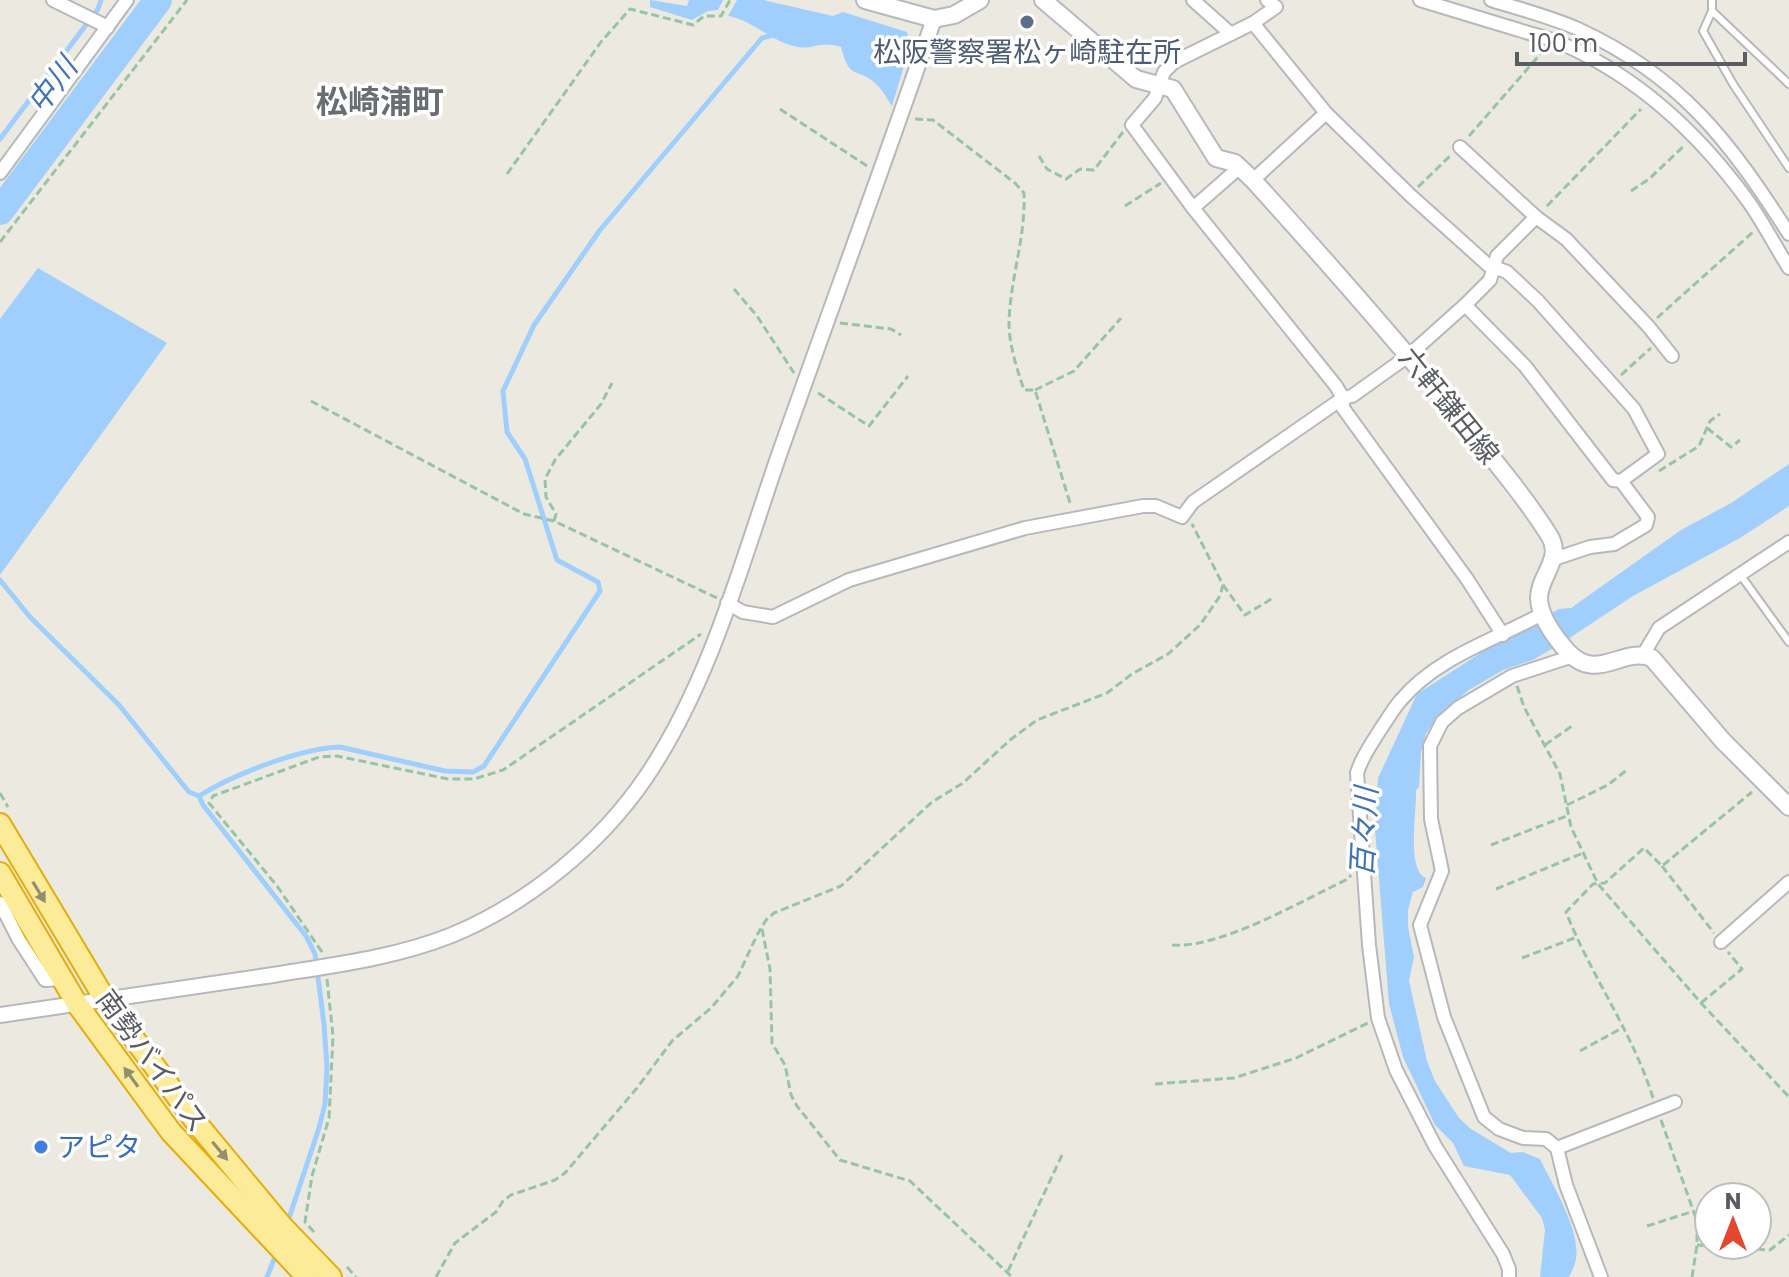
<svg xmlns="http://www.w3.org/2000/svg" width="1789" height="1277" font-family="Poppins,'Noto Sans JP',sans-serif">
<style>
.water{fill:#a0cffd}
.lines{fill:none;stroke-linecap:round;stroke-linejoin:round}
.stream{stroke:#a0cffd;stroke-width:5}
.river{stroke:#a0cffd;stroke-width:28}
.service-casing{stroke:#b6b8bd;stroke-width:10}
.minor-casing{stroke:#b6b8bd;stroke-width:16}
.tertiary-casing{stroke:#b6b8bd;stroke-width:18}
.secondary-casing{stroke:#b6b9bf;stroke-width:20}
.trunk-casing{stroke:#e7ac06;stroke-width:24}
.path{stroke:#97c4a6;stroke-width:3;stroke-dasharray:8 4;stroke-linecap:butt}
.service{stroke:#fff;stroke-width:6}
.minor{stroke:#fff;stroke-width:12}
.tertiary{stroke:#fff;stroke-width:14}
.secondary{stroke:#fff;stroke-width:16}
.trunk{stroke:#fceb98;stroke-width:20}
.oneway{fill:#928e74}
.service-dot{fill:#5c6f8a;stroke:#fff;stroke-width:3}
.shop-dot{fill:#3f7fe0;stroke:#fff;stroke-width:3}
.labels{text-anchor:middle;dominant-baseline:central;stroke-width:7;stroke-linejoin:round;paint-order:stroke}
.service-label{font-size:28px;fill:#4e5e75;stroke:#fff}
.street-label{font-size:28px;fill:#595c61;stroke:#fff}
.shop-label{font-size:28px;fill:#366cbe;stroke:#fff;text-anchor:start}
.water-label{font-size:30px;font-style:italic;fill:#4174b6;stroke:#fff}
.quarter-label{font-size:32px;font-weight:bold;fill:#6a6e73;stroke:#fff}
</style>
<rect width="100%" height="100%" fill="#eceae0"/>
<g class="water">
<path d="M650,0L687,6L689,0H723L718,10L708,11L692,20L650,7Z"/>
<path d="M737,0H763L833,16L843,12L907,32L910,46L892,106C887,99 883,90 876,84C858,66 850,83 841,47C819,40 814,50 798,47C772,43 753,20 728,16Z"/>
<path d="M38,268L167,343L0,575V319Z"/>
<path d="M1789,464V506L1740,538L1633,596L1565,641L1533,660L1503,670L1469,690L1438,715L1426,734L1421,752L1419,787L1416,790C1417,811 1406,870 1426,878L1423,887L1413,892L1408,910V927L1414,957L1409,981L1427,1061L1435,1081L1459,1118L1471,1129L1511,1153L1523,1152L1540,1159C1552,1184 1581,1231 1576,1259C1575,1265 1572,1271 1569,1277H1540L1545,1230L1542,1218L1510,1175L1464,1166L1453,1143L1435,1125L1403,1057L1389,1004L1375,829L1378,778L1417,694L1490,647L1559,609L1571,608L1681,530L1731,503Z"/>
</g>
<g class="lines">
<g class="stream">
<path d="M0,139L98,9L101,0"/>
<path d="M0,580L30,617L119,705L189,792L199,796L203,805L306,936L315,954L324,1024L327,1067L325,1104L319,1128L287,1224"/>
<path d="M199,796C232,775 301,748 340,747L445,771L473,772L484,766L600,591L598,582L557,560L525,459L507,432L503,391L534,325L600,230L762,38L773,35"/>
<path d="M267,1277L277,1252"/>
</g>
<path class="river" d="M0,211L158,0"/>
<g class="service-casing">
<g id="service">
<path d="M1712,0V11L1789,84"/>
<path d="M1712,11L1703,31L1733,84L1789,168"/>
<path d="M1739,573L1789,642"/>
</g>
</g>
<g class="minor-casing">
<g id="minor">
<path d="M53,0L108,27"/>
<path d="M1193,0L1231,34"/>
<path d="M1420,0C1453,10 1486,20 1519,30C1534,35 1550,38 1565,45C1639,78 1700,135 1748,201C1763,222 1775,246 1789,268"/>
<path d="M1491,0C1520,9 1551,17 1578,29C1681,76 1730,142 1789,234"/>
<path d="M1253,23L1276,7L1267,0"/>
<path d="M1460,147L1536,217L1566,239L1648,326L1672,356"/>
<path d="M0,173L127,0"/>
<path d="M1253,180L1326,113"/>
<path d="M1193,208L1240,167"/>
<path d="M1465,305L1525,366L1613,480L1621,481"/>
<path d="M727,603L743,612L773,617L849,580L1025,528L1143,506H1156L1182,517L1193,502L1343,398L1352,396L1408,356L1465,305L1490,280L1497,256L1536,217"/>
<path d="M1503,635L1467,579L1343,408V398L1336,386L1193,208L1132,125L1155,98L1164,72L1174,62L1253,23L1326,113L1410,195L1488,265L1507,272L1538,301L1634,409L1658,454L1621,481L1648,517L1646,525L1614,544L1590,547L1554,559"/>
<path d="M1643,655L1659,628L1789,542"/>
<path d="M1573,656L1512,676L1458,708L1442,722L1430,746L1431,819L1442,871L1420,925L1444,1017L1484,1117L1499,1129L1523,1138L1546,1139L1557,1148L1566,1185L1601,1277"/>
<path d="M0,903L19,940L45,980L62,979"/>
<path d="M1721,942L1789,882"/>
<path d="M1557,1148L1675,1102"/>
<path d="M1509,1277V1269L1503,1254L1435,1146L1396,1070L1378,1018L1369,945L1357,773C1362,756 1371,745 1380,730C1387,720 1393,709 1401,700C1437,657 1495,640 1542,614"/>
</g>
</g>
<g class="tertiary-casing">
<path id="tertiary" d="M0,1015C91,1002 182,989 273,975C334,965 394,958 452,935C527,904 600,845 646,777C711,681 742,561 780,452C831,308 884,164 934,19"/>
</g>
<g class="secondary-casing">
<g id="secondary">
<path d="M865,0L934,19L954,15L980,0"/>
<path d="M1043,0L1136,79L1173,89L1216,158L1235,163L1253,180C1321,255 1388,331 1453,410C1486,451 1521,491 1549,535C1564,558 1539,576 1539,598C1539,616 1556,639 1567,651C1597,684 1622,646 1652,658L1723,741L1789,807"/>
</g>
</g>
<g class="trunk-casing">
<g id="trunk">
<path d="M0,824L106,1001L199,1126L282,1226L331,1277"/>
<path d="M0,873L77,1004L171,1132L307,1277"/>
</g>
</g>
<g class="path">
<path d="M780,109L867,166"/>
<path d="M915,119L933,120L1015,183L1024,193C1026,237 1010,279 1009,323C1009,345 1017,369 1024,390H1035L1071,506"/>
<path d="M1469,136L1543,51"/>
<path d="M1039,156L1047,169L1066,179L1080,169L1094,170L1123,132"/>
<path d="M507,174L601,42L630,9L693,25L704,16H721L730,0"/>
<path d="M1418,187L1450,156"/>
<path d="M1631,191L1649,179L1685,145"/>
<path d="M1125,206L1161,183"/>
<path d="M1547,206L1641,109"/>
<path d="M0,242L187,0"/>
<path d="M734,289L757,316L794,373"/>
<path d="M1657,318L1753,232"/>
<path d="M840,323L891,329L901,335"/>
<path d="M1621,375L1651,348"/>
<path d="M1035,390L1074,371L1121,318"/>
<path d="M818,393L869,426L908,376"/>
<path d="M311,401L524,514L554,521L717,598"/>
<path d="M1707,428L1731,447L1740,440"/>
<path d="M1659,471L1699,446L1710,421L1720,414"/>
<path d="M554,521L556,514L546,497L545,479L555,460L601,404L612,383"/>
<path d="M1223,585L1245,615L1273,598"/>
<path d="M1517,686L1524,707L1560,774L1571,827L1598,884L1701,1003L1789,1097"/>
<path d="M1545,745L1572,726"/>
<path d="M0,793L8,807"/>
<path d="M1567,805L1608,785L1628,769"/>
<path d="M1491,845L1569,815"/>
<path d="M1662,866L1714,933"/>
<path d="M1496,889L1583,853"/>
<path d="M762,929L770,969L772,1043L785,1065L791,1095L797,1106L840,1160L910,1181L1012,1277"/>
<path d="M1172,945C1220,949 1303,900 1348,879L1351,875"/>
<path d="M322,952L277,886L209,803L213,796L319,757L337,756L448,779H474L503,770L701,634"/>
<path d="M1522,958L1577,937"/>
<path d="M1701,1003L1742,969L1728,952"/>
<path d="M1580,1051L1622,1028"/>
<path d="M1155,1084L1234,1078L1296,1058L1368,1023"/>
<path d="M1653,1098C1633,1033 1591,976 1566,912L1593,884L1605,883L1644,848L1662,866L1752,792"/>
<path d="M1661,1120L1697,1221V1245L1692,1277"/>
<path d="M1697,1221H1709"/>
<path d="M1647,1226L1694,1211"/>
<path d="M314,1232L305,1222L312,1176L329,1118L333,1036L327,979"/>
<path d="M1697,1245L1770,1250L1789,1235"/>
<path d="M347,1267L356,1277"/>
<path d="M1008,1271L1062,1155"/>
<path d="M436,1277L455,1243L496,1212L503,1201L511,1195L555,1180L565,1173L637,1088L672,1041L711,1008L738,976L757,935L766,920L774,913L841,886L932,802L963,783L1010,740L1037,720L1107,693L1132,674L1168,654L1200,625L1220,596L1223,585L1192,524"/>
</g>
<use href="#service" class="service"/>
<use href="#minor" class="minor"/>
<use href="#tertiary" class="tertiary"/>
<use href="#secondary" class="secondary"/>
<use href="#trunk" class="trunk"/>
</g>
<defs><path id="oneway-solid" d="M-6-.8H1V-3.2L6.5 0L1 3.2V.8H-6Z" transform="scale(2)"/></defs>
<g class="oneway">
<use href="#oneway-solid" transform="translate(39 892) rotate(59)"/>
<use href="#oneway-solid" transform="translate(131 1077) rotate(-126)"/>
<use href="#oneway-solid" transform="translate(220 1151) rotate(50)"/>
</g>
<circle class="service-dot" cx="1027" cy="22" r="8"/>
<circle class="shop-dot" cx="41" cy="1147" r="8"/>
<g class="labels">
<g class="service-label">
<text x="1027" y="52">松阪警察署松ヶ崎駐在所</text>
</g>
<g class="street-label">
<text transform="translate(1449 406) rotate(51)">六軒鎌田線</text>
<text transform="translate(152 1061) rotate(54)">南勢バイパス</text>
</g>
<g class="shop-label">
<text x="57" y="1147">アピタ</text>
</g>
<g class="water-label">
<text transform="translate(52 85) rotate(-53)">中川</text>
<text transform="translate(1364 832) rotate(-87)">百々川</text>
</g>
<g class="quarter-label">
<text x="380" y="101">松崎浦町</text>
</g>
</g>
<g transform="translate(1733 1221)"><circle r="38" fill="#ffffff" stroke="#bdbec0" stroke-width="2"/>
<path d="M0-6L14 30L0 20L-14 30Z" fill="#e4462e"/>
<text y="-12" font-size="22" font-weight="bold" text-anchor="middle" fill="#595c61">N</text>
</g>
<path d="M1517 52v12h228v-12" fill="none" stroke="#595c61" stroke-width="4"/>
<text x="1529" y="52" font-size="24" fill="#595c61" stroke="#ffffff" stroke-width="6" paint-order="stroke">100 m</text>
</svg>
